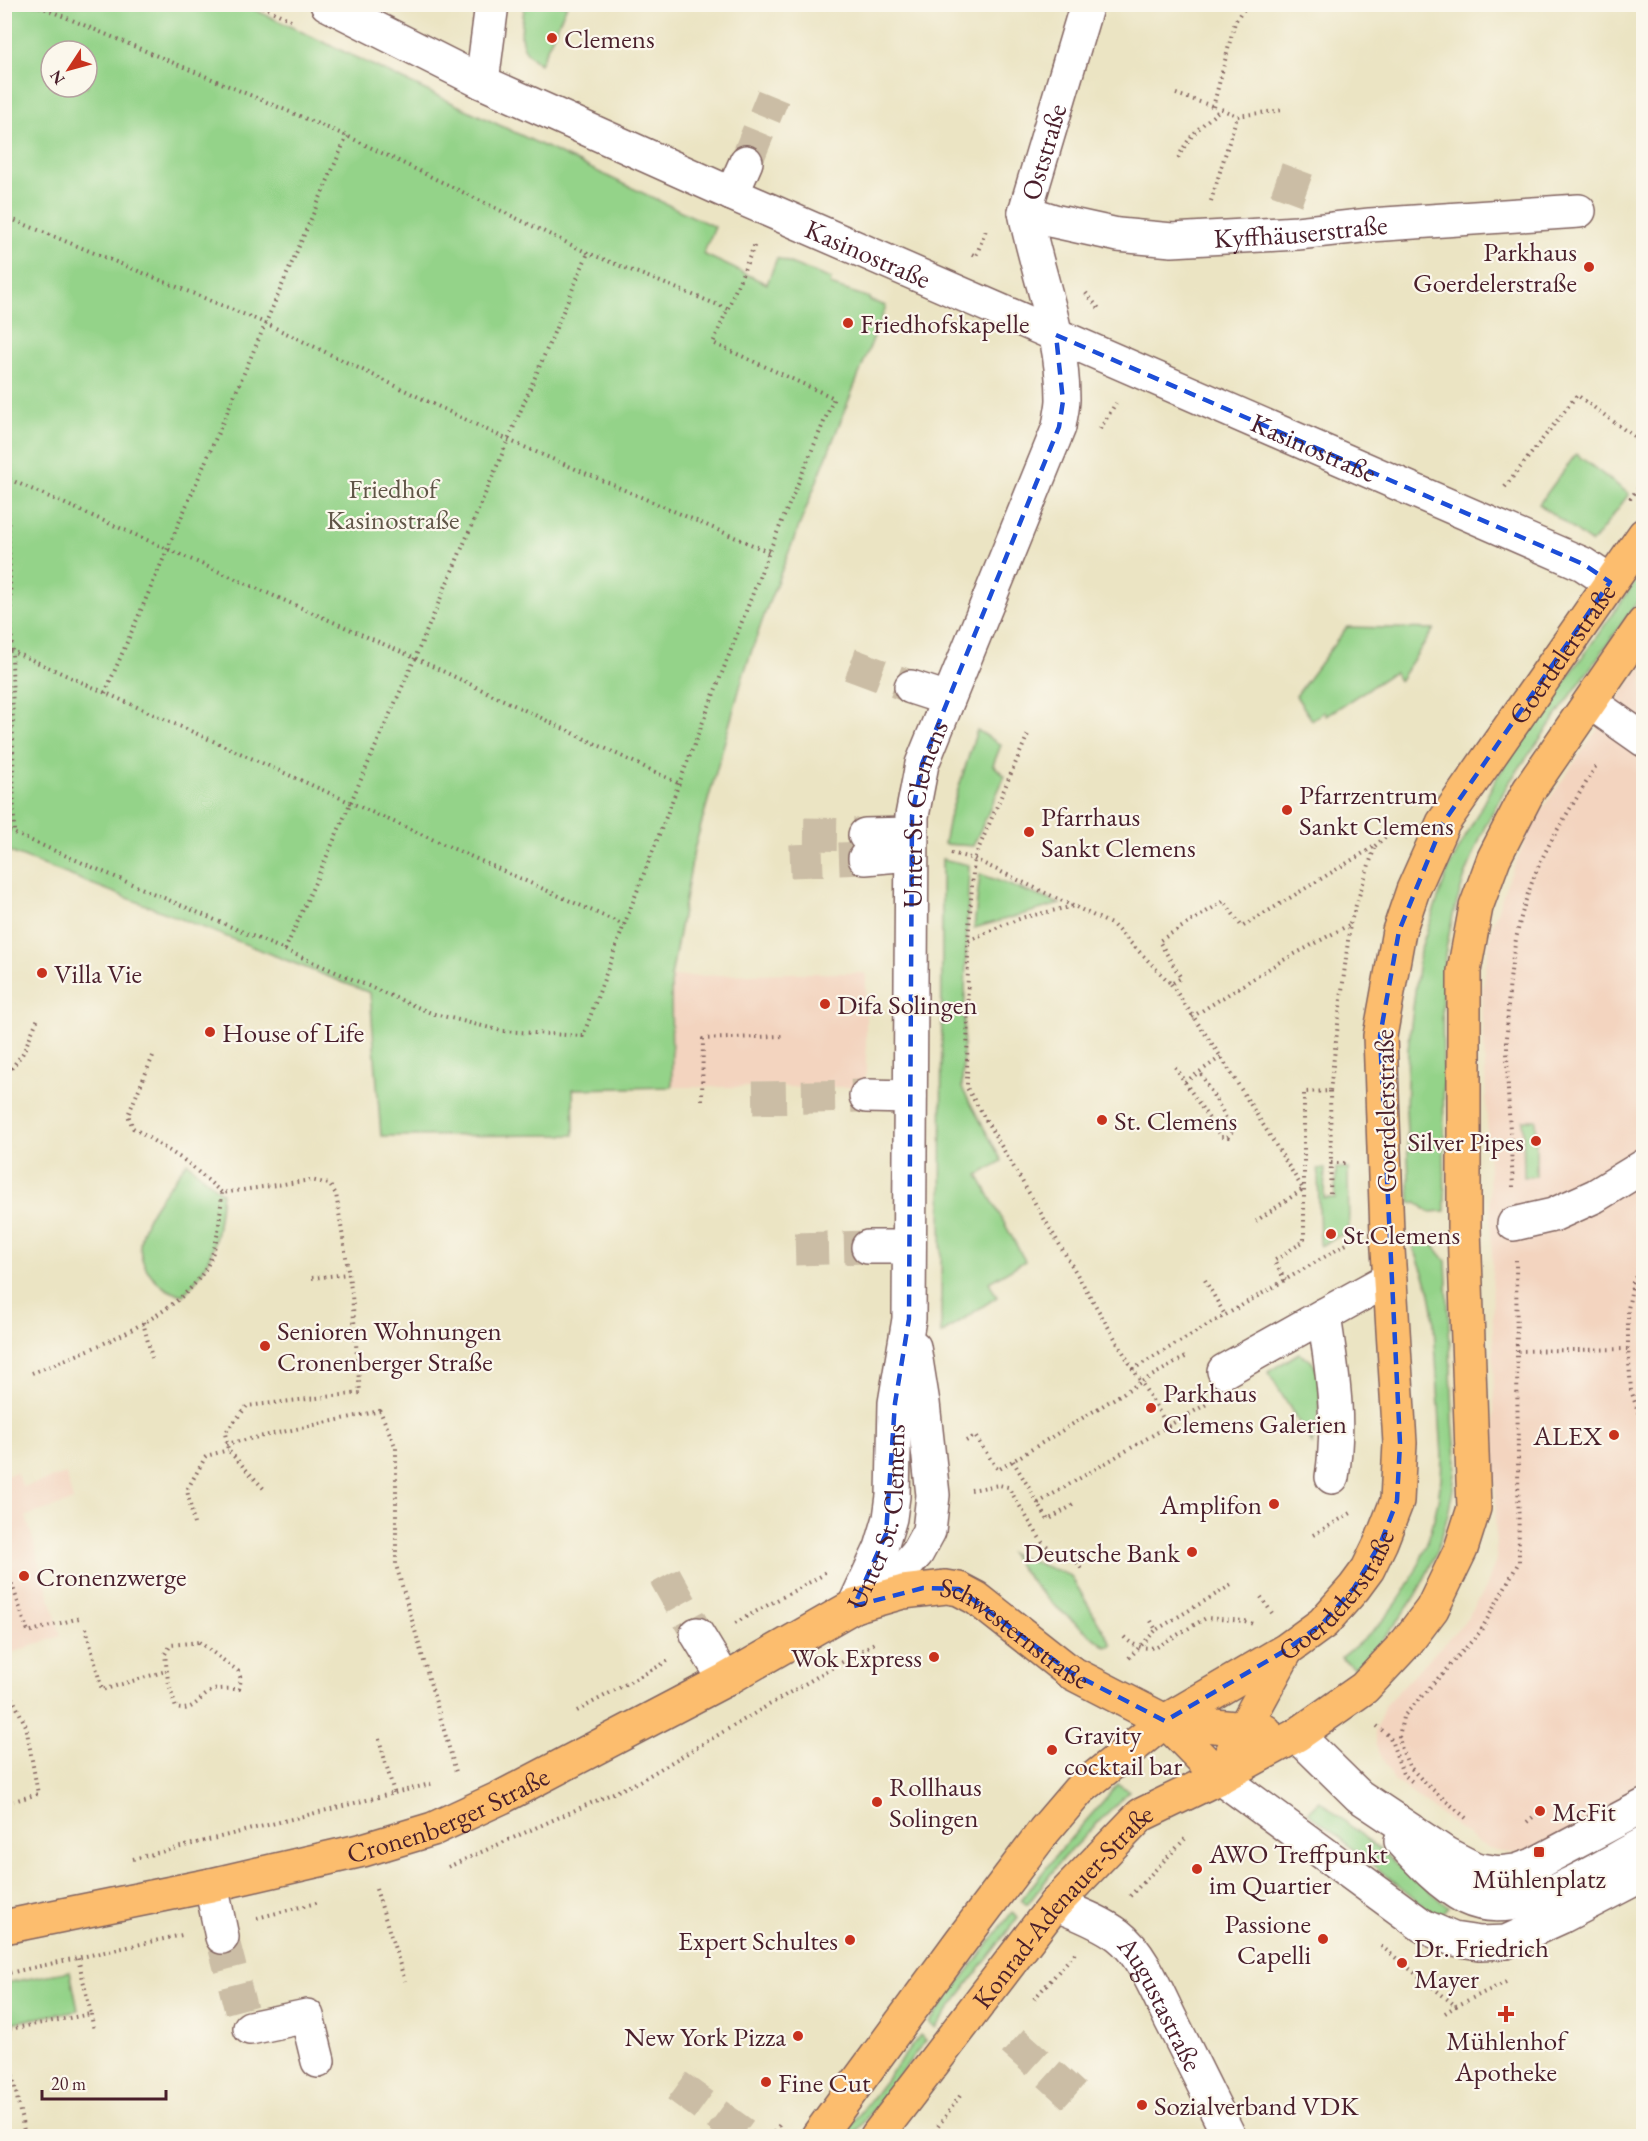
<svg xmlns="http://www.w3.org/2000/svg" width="1648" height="2141" font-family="'EB Garamond',serif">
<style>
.built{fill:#f3d4bf}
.green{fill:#94d389;stroke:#6f795a;stroke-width:1.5;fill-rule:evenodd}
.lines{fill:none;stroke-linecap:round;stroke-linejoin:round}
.minor-tunnel{stroke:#cbbda5;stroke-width:33;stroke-dasharray:33 16;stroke-linecap:butt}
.minor-casing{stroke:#826460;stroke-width:36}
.major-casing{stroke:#826460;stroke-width:36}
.path{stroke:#826460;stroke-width:4;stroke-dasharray:1.5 4.5;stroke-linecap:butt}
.minor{stroke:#fff;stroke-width:33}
.major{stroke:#fcbd6e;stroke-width:33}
.marked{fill:none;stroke:#1d4ed8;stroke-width:4.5;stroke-dasharray:12 8;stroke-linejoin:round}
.poi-dot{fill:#c8321e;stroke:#fbf7ec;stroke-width:2}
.labels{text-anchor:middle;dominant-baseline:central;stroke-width:4.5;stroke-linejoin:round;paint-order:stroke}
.poi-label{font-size:27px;fill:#4a1f2b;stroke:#fbf7ec;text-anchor:start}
.street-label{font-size:27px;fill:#4a1f2b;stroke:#fbf7ec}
.park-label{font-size:27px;fill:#605547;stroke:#fbf7ec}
</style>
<rect width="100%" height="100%" fill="#fbf7ec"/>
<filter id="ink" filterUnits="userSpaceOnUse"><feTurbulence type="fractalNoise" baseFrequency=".0167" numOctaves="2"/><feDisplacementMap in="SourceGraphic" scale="12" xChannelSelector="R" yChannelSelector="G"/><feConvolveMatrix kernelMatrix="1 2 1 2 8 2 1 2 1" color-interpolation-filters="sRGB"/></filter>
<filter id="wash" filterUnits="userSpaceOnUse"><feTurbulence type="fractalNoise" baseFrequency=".008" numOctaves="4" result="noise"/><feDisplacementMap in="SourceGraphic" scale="24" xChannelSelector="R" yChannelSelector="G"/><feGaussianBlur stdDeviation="1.35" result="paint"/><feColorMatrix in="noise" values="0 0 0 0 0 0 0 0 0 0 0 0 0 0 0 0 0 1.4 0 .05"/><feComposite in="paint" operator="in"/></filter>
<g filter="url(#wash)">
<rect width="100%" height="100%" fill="#ebe4c3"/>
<g class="built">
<path d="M1643,663V1797L1539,1852L1511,1853L1495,1851L1477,1842L1394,1780L1375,1744V1732L1385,1705L1466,1620L1486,1588L1496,1560L1492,1252L1482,992L1492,926L1507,883L1534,821Z"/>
<path d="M784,973H866V1087H672L671,977Z"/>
<path d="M16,1472L23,1487L66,1474L73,1501L26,1516L61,1636L5,1655V1476Z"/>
</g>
<g class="green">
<path d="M525,4L567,5L540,64C514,48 521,31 525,4Z"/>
<path d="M4,5H245L715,227L703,254L767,284L777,258L831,279L830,285L870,298L869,300L886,306L766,610L744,673L694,850L671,977L672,1087L573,1089L574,1135L381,1136L370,993L5,850ZM51,51H87V87H51Z"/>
<path d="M1576,454L1629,494L1592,543L1539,504Z"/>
<path d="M1643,571V594L1508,784L1485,826L1465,876L1453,915L1445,954L1442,997L1445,1211L1428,1212L1417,1202L1410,1203L1406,1109L1408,1049L1420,951L1434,910L1449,868L1497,777Z"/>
<path d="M1347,627L1434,629L1399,681L1394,672L1326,716L1324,712L1312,720L1296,696Z"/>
<path d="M977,730L1001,745L993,765L1005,776L973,846L944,844L949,818Z"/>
<path d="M942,859L969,865L962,1088L1002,1161L978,1175L1025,1261L989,1282L997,1297L941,1334Z"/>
<path d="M980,874L1060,904L974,928Z"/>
<path d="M1523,1120H1536V1176L1524,1177Z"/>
<path d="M187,1162L222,1193C218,1234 215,1264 183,1295C170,1293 161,1287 152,1276C118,1238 165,1194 187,1162Z"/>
<path d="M1325,1168L1324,1198H1335L1336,1168L1348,1169L1349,1231L1320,1246L1318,1169Z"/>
<path d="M1430,1241L1446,1261C1448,1312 1451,1364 1453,1415C1453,1434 1458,1455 1455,1474C1446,1551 1412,1617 1355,1668L1341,1658C1357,1645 1372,1633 1385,1618C1422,1576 1442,1511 1442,1456L1433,1310L1429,1289L1412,1243Z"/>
<path d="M1299,1353C1303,1356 1308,1358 1311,1361C1328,1378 1317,1423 1312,1444L1268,1372Z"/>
<path d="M1010,1553L1071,1576L1112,1645L1106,1647C1067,1616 1037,1596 1010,1553Z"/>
<path d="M1118,1784L1129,1791L1063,1858L1027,1905L1021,1900L1058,1853Z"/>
<path d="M1320,1801L1448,1906L1438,1918L1308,1812Z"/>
<path d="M1012,1912L1018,1917L935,2028L929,2023Z"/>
<path d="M70,1971L78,2010L11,2023L5,1983Z"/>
<path d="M920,2035L926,2040L853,2136L845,2133Z"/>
</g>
</g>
<g filter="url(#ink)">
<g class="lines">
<g class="minor-tunnel">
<path d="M746,162L773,96"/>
<path d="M1286,200L1302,156"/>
<path d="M850,664L911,687"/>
<path d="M804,834L865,835"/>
<path d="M790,861L865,858"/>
<path d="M753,1098L866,1096"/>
<path d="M795,1249L868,1247"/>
<path d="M665,1576L697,1634"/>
<path d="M222,1937L241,2010"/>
<path d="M1013,2041L1075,2097"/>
<path d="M677,2086L746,2136"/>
</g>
<g class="minor-casing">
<g id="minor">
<path id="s1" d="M327,4L482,82L732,194L1583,564L1610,582"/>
<path d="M482,82L492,4"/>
<path d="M732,194L746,162"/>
<path id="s2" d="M1025,212L1054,221L1118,235L1172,240L1297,233L1370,225L1579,211"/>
<path d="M911,687L948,699"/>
<path d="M1590,702L1644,740"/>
<path d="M865,835L911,834"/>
<path d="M865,858L910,854"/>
<path d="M866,1096L910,1097"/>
<path d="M1514,1224L1553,1215L1595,1196L1644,1166"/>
<path d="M868,1247H909"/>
<path d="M1224,1371L1324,1315"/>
<path d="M1332,1477C1341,1419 1332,1372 1324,1315L1389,1279"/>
<path d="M856,1604L901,1571L917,1553L929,1531L933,1495L923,1403L914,1347"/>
<path id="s3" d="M854,1606L881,1548L890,1518L893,1496L895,1403L909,1319L912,816L922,764L1059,427C1060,418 1063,408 1063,399C1063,335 1037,274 1025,212L1087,4"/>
<path d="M697,1634L725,1680"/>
<path d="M1297,1735L1359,1796L1446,1854L1475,1869L1499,1873L1516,1871L1533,1865L1644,1806"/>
<path d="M1220,1777L1423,1926L1453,1939L1480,1943L1506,1942L1561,1917L1644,1874"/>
<path d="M1401,1841C1420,1862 1441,1885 1466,1898C1519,1924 1597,1868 1644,1844"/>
<path d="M211,1885L222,1937"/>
<path id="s4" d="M1055,1904C1076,1913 1099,1921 1118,1935C1142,1953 1158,1994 1171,2020C1191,2059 1210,2098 1229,2136"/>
<path d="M250,2028L307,2016L318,2061"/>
</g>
</g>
<g class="major-casing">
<g id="major">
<path d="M1165,1721L1265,1731"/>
<path d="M1220,1777L1244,1728L1286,1651"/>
<path id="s5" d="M4,1927L211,1885L363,1850L433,1829L502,1797L725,1680L854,1606L903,1592L946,1587L959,1589L976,1598L1070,1672L1165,1721L1220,1777"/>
<path id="s6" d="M818,2136L961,1941L1044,1831L1079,1790L1165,1721L1286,1650L1323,1623L1354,1588L1368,1569L1381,1542L1397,1501L1400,1443L1387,1233L1380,1036L1399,931L1413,890L1443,823L1644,535"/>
<path id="s7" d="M877,2136L1055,1904L1141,1815L1220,1777L1297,1735L1364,1688L1407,1642L1432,1609L1461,1549L1474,1508L1464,1228V971L1476,907L1494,858L1529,790L1644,623"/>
</g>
</g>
<g class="path">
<path d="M34,4L347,136L588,253L728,309"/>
<path d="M257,4L293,21"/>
<path d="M1176,94L1215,107"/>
<path d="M4,96L8,4"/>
<path d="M1213,107L1235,22L1241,12L1251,4"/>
<path d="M1178,158C1190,134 1201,126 1221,109L1237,116L1283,110"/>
<path d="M1211,201L1237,116"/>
<path d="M4,216L265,323L508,440L769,552"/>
<path d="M972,254L976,256L987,227"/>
<path d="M1086,293L1101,311"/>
<path d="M4,367L12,651L14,833"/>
<path d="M1100,429L1116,403"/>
<path d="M4,477L415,658L680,784"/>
<path d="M1505,487L1577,395L1644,444"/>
<path d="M1630,499L1644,480"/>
<path d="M4,651H12L624,925"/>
<path d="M105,693L347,136"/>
<path d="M4,829L431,1013L502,1031L583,1036L624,925L769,552L834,398L713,343L755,244"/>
<path d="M1375,846L1398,825"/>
<path d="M951,853L974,859L1073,906"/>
<path d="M968,941L974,859L1029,732"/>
<path d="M285,950L415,658L588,253"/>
<path d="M1171,984L1221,1057L1303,1189L1256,1221"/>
<path d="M1192,1017L1278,963L1349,925"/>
<path d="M153,1056L128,1115L133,1128L187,1162L222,1193L311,1180L329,1184L336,1194L352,1295L360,1393L247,1406L225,1433L228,1450L265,1490"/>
<path d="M1175,1067L1221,1137H1228L1233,1130L1200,1072"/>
<path d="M4,1078L23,1053L39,1016"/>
<path d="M1185,1082L1221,1057"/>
<path d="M1330,1091L1331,1163H1345"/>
<path d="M702,1100L703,1039L784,1036"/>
<path d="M1513,1187C1508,1079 1494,964 1540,863C1555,830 1579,796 1597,764"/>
<path d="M1330,1193L1331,1163"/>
<path d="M312,1278L348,1274"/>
<path d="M1205,1280L1225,1315"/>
<path d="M143,1322L152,1358"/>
<path d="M1628,1349V1309L1633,1282L1644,1261"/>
<path d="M1518,1351L1628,1349L1631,1390L1644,1430"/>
<path d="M1133,1369L967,1088L968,941L1003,925L1025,917L1074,906L1113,925L1171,984L1181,978L1159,941L1224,901L1242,927L1375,846L1350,924L1330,1091L1304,1092V1241L1274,1261L1285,1280"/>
<path d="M32,1373C86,1351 186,1316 210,1260C219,1239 220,1215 222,1193"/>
<path d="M1168,1426L1207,1404"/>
<path d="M966,1441L975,1436L998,1470L1141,1382L1133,1369L1350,1242"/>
<path d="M226,1444L380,1411L396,1448V1565L457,1775"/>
<path d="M1013,1461L1048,1520L1073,1505"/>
<path d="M971,1490L999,1485L1008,1487L1042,1542L1052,1550L1066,1553L1076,1561L1082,1570"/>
<path d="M1038,1503L1168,1426L1141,1382L1189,1355"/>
<path d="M194,1524L187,1490L206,1456L228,1450"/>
<path d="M1313,1535L1351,1513"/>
<path d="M4,1561L28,1632L83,1617"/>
<path d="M1261,1597L1272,1613"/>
<path d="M1151,1621L1156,1630L1233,1584"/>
<path d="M735,1623L821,1576L827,1570"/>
<path d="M86,1628L102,1690L166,1671"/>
<path d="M1124,1637C1134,1647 1144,1649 1157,1647L1206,1618L1245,1621L1253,1624"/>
<path d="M199,1642L238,1671L241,1679L239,1689C231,1689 221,1688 214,1690C199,1696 194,1713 176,1708L168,1681L165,1654L171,1645Z"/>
<path d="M1129,1658L1156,1630"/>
<path d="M4,1681L26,1726L38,1794L14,1801"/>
<path d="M577,1711L668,1661"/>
<path d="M1377,1726L1390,1737L1403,1774L1414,1783"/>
<path d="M379,1739L395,1796"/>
<path d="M1466,1818L1425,1783L1409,1766L1402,1750L1399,1737L1403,1717L1480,1632L1519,1562L1516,1260"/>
<path d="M1527,1822L1540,1811"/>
<path d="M133,1859L434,1783"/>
<path d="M448,1867L638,1782L876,1642"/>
<path d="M376,1889L405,1981"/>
<path d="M1130,1896L1185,1839"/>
<path d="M257,1918L320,1902"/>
<path d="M1381,1946L1456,2006L1506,1982"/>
<path d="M4,1974L182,1935"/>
<path d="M1034,1999L1075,1953"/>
<path d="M1445,2013L1456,2006"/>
<path d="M91,2014L94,2031"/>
<path d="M4,2030L91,2014L78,1958"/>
<path d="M4,2034L25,2136"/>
<path d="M771,2136L781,2123"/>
<path d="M931,2136L962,2093"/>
</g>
<use href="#minor" class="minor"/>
<use href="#major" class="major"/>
</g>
</g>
<path class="marked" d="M1056,335L1583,564L1610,582L1443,823L1399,931L1380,1036L1400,1443L1397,1501L1381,1542L1354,1588L1323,1623L1286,1650L1165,1721L1070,1672L959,1589L923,1588L854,1606L886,1534L895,1403L909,1319L912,816L922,764L1059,427L1063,401Z"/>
<g class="poi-dot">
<circle cx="552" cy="38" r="6"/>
<circle cx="1589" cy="267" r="6"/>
<circle cx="848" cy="323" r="6"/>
<circle cx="1287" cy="810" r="6"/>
<circle cx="1029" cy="832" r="6"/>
<circle cx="42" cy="973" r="6"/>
<circle cx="825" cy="1004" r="6"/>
<circle cx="210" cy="1032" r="6"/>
<circle cx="1102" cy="1120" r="6"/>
<circle cx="1536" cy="1141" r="6"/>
<circle cx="1331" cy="1234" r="6"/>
<circle cx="265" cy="1346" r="6"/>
<circle cx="1151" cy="1408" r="6"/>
<circle cx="1614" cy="1435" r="6"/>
<circle cx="1274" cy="1504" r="6"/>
<circle cx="1192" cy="1552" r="6"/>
<circle cx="24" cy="1576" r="6"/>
<circle cx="934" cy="1657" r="6"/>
<circle cx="1052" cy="1750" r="6"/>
<circle cx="877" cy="1802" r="6"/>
<circle cx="1540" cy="1811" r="6"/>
<rect x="1533" y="1846" width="12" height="12" rx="3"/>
<circle cx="1197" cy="1869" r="6"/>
<circle cx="1323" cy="1939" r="6"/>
<circle cx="850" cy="1940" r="6"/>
<circle cx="1402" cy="1963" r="6"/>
<path d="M1503 2005h6v6h6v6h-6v6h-6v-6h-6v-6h6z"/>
<circle cx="798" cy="2036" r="6"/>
<circle cx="766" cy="2082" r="6"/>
<circle cx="1142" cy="2105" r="6"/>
</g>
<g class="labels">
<g class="poi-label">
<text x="564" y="38">Clemens</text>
<text x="1577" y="251" text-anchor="end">Parkhaus<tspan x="1577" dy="31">Goerdelerstraße</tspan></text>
<text x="860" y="323">Friedhofskapelle</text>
<text x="1299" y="794">Pfarrzentrum<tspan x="1299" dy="31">Sankt Clemens</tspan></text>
<text x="1041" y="816">Pfarrhaus<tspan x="1041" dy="31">Sankt Clemens</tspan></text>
<text x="54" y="973">Villa Vie</text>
<text x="837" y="1004">Difa Solingen</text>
<text x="222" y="1032">House of Life</text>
<text x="1114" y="1120">St. Clemens</text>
<text x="1524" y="1141" text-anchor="end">Silver Pipes</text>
<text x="1343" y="1234">St.Clemens</text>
<text x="277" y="1330">Senioren Wohnungen<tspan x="277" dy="31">Cronenberger Straße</tspan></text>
<text x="1163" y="1392">Parkhaus<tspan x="1163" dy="31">Clemens Galerien</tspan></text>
<text x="1602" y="1435" text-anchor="end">ALEX</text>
<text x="1262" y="1504" text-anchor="end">Amplifon</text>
<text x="1180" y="1552" text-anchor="end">Deutsche Bank</text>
<text x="36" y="1576">Cronenzwerge</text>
<text x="922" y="1657" text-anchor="end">Wok Express</text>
<text x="1064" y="1734">Gravity<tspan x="1064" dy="31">cocktail bar</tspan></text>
<text x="889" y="1786">Rollhaus<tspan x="889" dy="31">Solingen</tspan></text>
<text x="1552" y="1811">McFit</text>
<text x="1209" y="1853">AWO Treffpunkt<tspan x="1209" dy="31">im Quartier</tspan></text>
<text x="1539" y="1878" text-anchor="middle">Mühlenplatz</text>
<text x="1311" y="1923" text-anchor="end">Passione<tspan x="1311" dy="31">Capelli</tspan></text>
<text x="838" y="1940" text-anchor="end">Expert Schultes</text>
<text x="1414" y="1947">Dr. Friedrich<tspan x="1414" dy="31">Mayer</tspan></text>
<text x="786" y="2036" text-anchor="end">New York Pizza</text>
<text x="1506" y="2040" text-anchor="middle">Mühlenhof<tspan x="1506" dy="31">Apotheke</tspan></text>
<text x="778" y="2082">Fine Cut</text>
<text x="1154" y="2105">Sozialverband VDK</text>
</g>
<g class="street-label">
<text stroke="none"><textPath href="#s3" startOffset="1498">Oststraße</textPath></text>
<text stroke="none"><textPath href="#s2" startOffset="279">Kyffhäuserstraße</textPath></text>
<text stroke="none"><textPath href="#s1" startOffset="596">Kasinostraße</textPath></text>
<text stroke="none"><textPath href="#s1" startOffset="1082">Kasinostraße</textPath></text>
<text stroke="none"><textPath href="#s6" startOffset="1770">Goerdelerstraße</textPath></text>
<text stroke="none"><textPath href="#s3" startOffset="802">Unter St. Clemens</textPath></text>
<text transform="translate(1385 1111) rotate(-91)">Goerdelerstraße</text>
<text stroke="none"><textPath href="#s3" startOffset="94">Unter St. Clemens</textPath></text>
<text stroke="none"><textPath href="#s6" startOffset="760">Goerdelerstraße</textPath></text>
<text stroke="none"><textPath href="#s5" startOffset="1094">Schwesternstraße</textPath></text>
<text stroke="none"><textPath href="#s5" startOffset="459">Cronenberger Straße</textPath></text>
<text stroke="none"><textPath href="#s7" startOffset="296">Konrad-Adenauer-Straße</textPath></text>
<text stroke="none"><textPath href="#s4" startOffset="152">Augustastraße</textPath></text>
</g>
<g class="park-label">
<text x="393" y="488">Friedhof<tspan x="393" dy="31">Kasinostraße</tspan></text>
</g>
</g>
<rect width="1648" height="2141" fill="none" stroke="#fbf7ec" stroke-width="24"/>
<g transform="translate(69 69) rotate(234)"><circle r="28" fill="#fbf7ec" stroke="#b4a19f" stroke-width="1.5"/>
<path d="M0-4.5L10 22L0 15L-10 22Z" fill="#c8321e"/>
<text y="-9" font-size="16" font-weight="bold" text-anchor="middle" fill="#4a1f2b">N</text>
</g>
<path d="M42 2090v9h124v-9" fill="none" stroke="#4a1f2b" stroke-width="3"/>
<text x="51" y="2090" font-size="18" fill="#4a1f2b" stroke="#fbf7ec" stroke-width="4.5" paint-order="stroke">20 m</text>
</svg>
